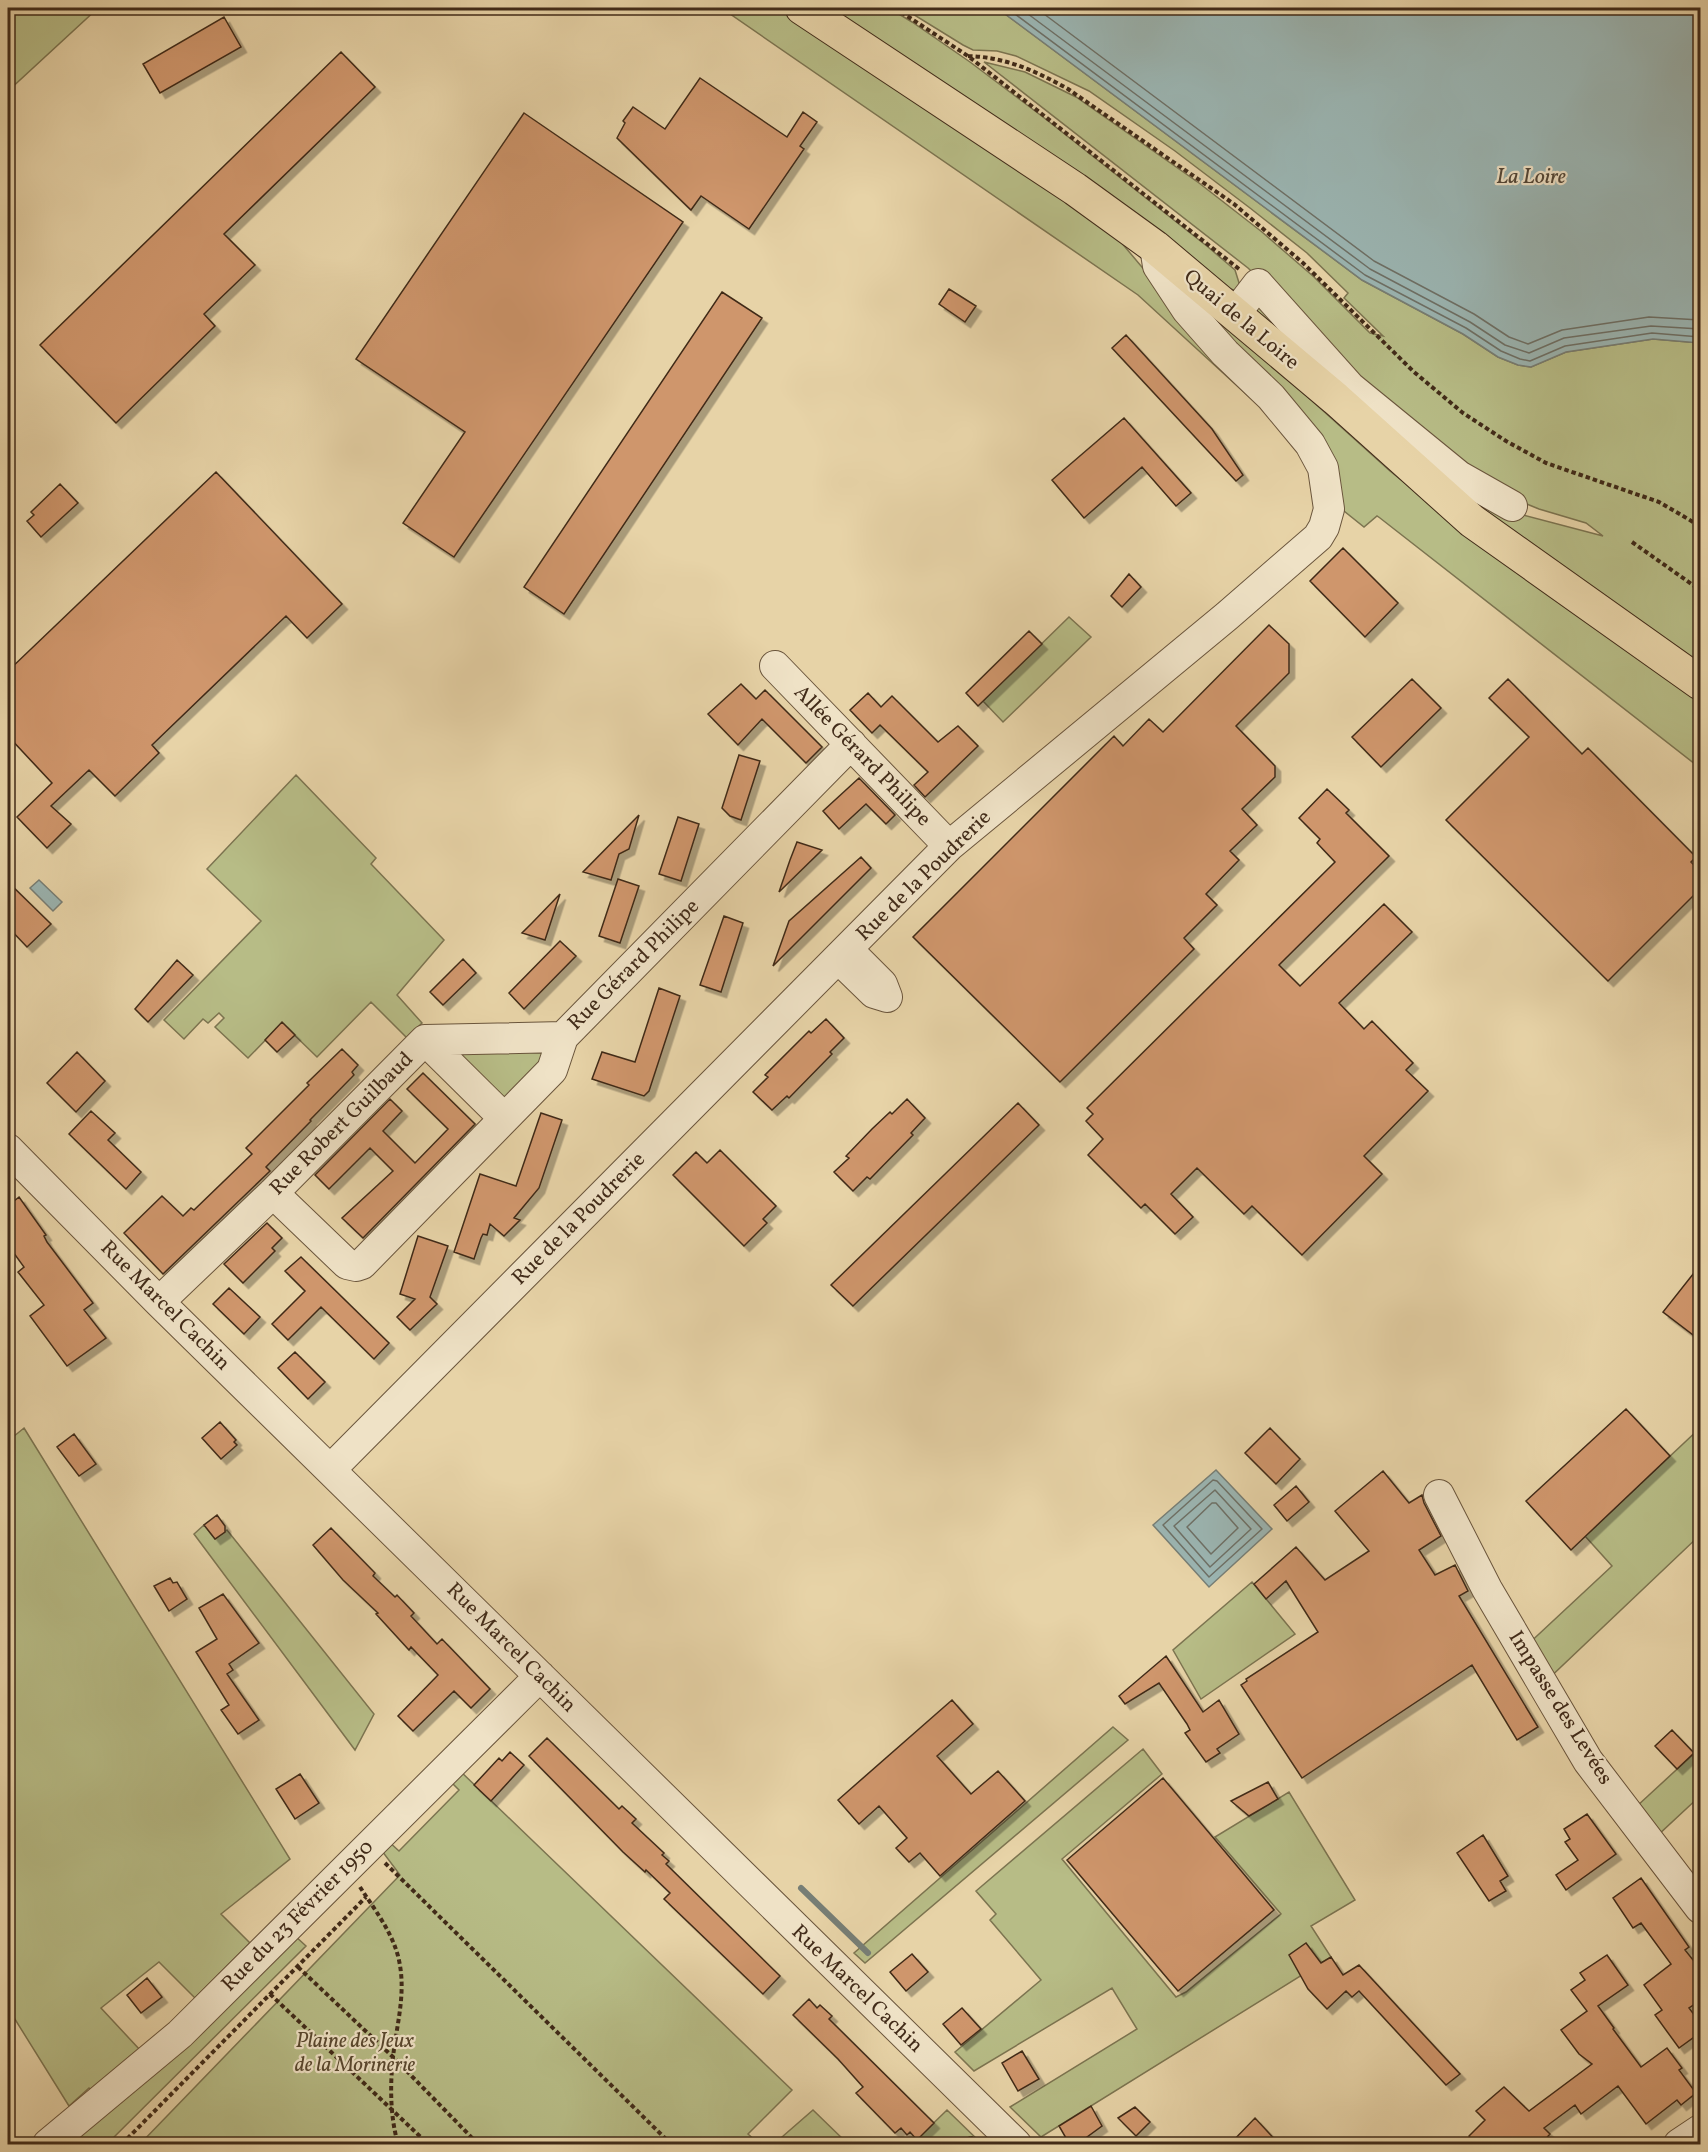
<svg xmlns="http://www.w3.org/2000/svg" width="1708" height="2152" font-family="Vollkorn,serif">
<style>
.green{fill:#b7bc86;stroke:#7c7450;stroke-width:1.5}
.water{fill:#9bb5b2;stroke:#777e75;stroke-width:1.5}
.lines{fill:none;stroke-linecap:round;stroke-linejoin:round}
.shore{stroke:#6e7066;stroke-width:1.5}
.stream{stroke:#777e75;stroke-width:6}
.building{fill:#cf966c;stroke:#412b19;stroke-width:1.5;filter:url(#shadow)}
.minor-casing{stroke:#6a553c;stroke-width:32}
.major-casing{stroke:#412b19;stroke-width:35}
.path{stroke:#412b19;stroke-width:4;stroke-dasharray:4.5 3;stroke-linecap:butt}
.minor{stroke:#efe2c6;stroke-width:30}
.major{stroke:#e7d3a7;stroke-width:33}
.labels{text-anchor:middle;dominant-baseline:central;stroke-width:4.5;stroke-linejoin:round;paint-order:stroke}
.street-label{font-size:21px;fill:#412b19;stroke:#efe2c6}
.park-label{font-size:21px;font-style:italic;fill:#59482f;stroke:#efe2c6}
.water-label{font-size:22px;font-style:italic;fill:#534738;stroke:#efe2c6}
</style>
<defs>
<filter id="shadow"><feDropShadow dx="5.5" dy="5.5" stdDeviation="0" flood-color="#0004"/></filter>
</defs>
<rect width="100%" height="100%" fill="#e7d3a7"/>
<filter id="stains"><feTurbulence type="fractalNoise" baseFrequency=".00333" numOctaves="4"/><feColorMatrix values="0 0 0 0 .2 0 0 0 0 .09 0 0 0 0 .02 0 0 0 .5 -.17"/></filter>
<radialGradient id="worn" r=".72"><stop offset=".6" stop-color="#630" stop-opacity="0"/><stop offset="1" stop-color="#630" stop-opacity=".3"/></radialGradient>
<path class="green" d="M8,8H98L8,91Z
M713,8H779L1072,205L1120,241L1258,405L1138,295L730,14Z
M819,8H889L912,22L970,62L1043,117L1208,247L1235,270L1240,286L1235,290L1229,289Z
M903,8H997L1362,280L1463,334L1498,357L1518,365L1531,367L1566,352L1653,339L1700,343V670C1616,611 1531,554 1450,489C1381,435 1317,374 1253,315L1250,307L1256,305L1270,314L1348,394L1419,455L1485,505L1603,536L1586,523L1539,509L1507,496L1419,434L1346,373L1310,335L1278,297L1248,268L984,62L1025,72L1076,97L1199,183L1262,232L1314,277L1370,333L1383,336L1344,298L1348,293L1307,253L1250,208L1175,151L1089,91L1016,56L997,51L973,50L963,45Z
M1219,317L1390,471L1447,517L1700,702V768L1380,518L1377,516L1364,527L1344,511L1210,319Z
M1069,617L1091,637L1003,722L983,701Z
M296,775L376,858L371,864L444,940L397,995L422,1023L407,1038L371,1002L317,1057L282,1023L248,1058L215,1027L224,1018L219,1013L208,1023L203,1019L184,1039L164,1020L261,921L207,869Z
M539,1047L547,1060L507,1102L458,1059L457,1049Z
M24,1428L290,1859L221,1914L250,1943L195,1998L159,1962L101,2008L140,2050L92,2091L89,2088L69,2106L8,2008V1441Z
M1700,1428V1535L1544,1683L1524,1648L1612,1566L1585,1536Z
M204,1525L215,1539L227,1530L374,1714L355,1750L194,1534Z
M1252,1582L1295,1634L1201,1699L1173,1650Z
M1113,1727L1128,1740L865,1963L854,1953Z
M1143,1749L1162,1774L1062,1859L1176,1997L1186,1992L1281,1914L1215,1837L1289,1792L1355,1900L1311,1926L1331,1957L1041,2137L1010,2107L1137,2029L1112,1988L974,2071L955,2052L1041,1980L990,1920L996,1914L976,1891Z
M1699,1749L1700,1751V1796L1658,1835L1637,1806Z
M458,1769L792,2090L748,2134L759,2144H140L400,1875L382,1851L387,1840L399,1851L459,1790L448,1779Z
M294,1935L306,1946L107,2144H65Z
M813,2110L848,2144H774Z
M947,2110L982,2144H912Z"/>
<path class="water" d="M997,8H1700V343L1653,339L1566,352L1531,367L1518,365L1498,357L1463,334L1362,280Z
M39,880L62,902L53,911L30,888Z
M1216,1470L1272,1529L1209,1587L1153,1525Z"/>
<g class="lines">
<path class="shore" d="M1007,8L1365,275L1466,328L1501,351L1520,359L1530,361L1565,346L1652,333L1700,337
M1020,8L1370,269L1470,322L1505,345L1529,353L1564,338L1651,326L1700,329
M1036,8L1374,261L1474,314L1509,337L1528,344L1562,330L1649,317L1700,320
M1213,1480L1217,1481L1262,1529L1209,1577L1163,1525Z
M1215,1490L1251,1529L1210,1567L1174,1526Z
M1212,1503H1216L1238,1528L1211,1554L1187,1527Z"/>
<path class="stream" d="M801,1888L868,1953"/>
</g>
<path class="building" d="M224,17L241,47L160,93L143,64Z
M341,52L375,87L224,234L255,265L204,314L215,326L116,423L40,345Z
M700,78L787,137L803,112L817,122L800,146L804,149L749,229L701,196L691,210L617,138L625,123L623,121L633,107L665,129Z
M524,113L683,222L454,557L403,523L465,432L356,359Z
M949,289L976,306L965,322L939,304Z
M722,292L762,318L564,614L524,587Z
M1126,335L1212,429L1243,475L1236,481L1112,348Z
M1124,418L1191,493L1176,506L1142,467L1084,518L1052,480Z
M216,472L342,604L307,638L286,616L152,745L159,753L115,796L89,770L51,806L71,824L47,848L17,817L52,783L8,736V671Z
M60,484L78,503L41,537L27,521L34,515L31,512Z
M1343,548L1398,603L1365,637L1310,581Z
M1129,574L1141,587L1122,607L1111,596Z
M1269,625L1289,644V673L1236,726L1275,766V777L1242,809L1257,825L1230,851L1239,860L1206,894L1217,905L1184,938L1194,949L1060,1082L913,937L1114,736L1123,746L1149,719L1163,732Z
M1029,631L1042,644L978,706L966,693Z
M1412,679L1441,708L1381,767L1352,737Z
M1508,679L1582,754L1588,748L1696,857L1691,862L1701,872V888L1608,981L1446,820L1529,737L1489,698Z
M741,684L756,699L765,690L822,747L806,763L762,719L738,745L708,714Z
M868,693L881,707L892,696L938,742L958,726L978,746L925,797L914,785L928,772L880,725L872,733L850,710Z
M739,755L760,761L741,820L730,816L722,808Z
M859,778L895,815L886,824L866,804L839,829L823,811Z
M1327,789L1349,810L1346,813L1389,856L1279,965L1300,986L1384,904L1412,932L1339,1003L1364,1029L1372,1021L1413,1063L1406,1070L1428,1091L1364,1156L1382,1174L1302,1255L1252,1206L1244,1214L1197,1168L1171,1194L1193,1217L1175,1234L1145,1204L1141,1208L1088,1155L1103,1139L1086,1121L1093,1114L1087,1108L1335,862L1317,843L1320,839L1299,818Z
M639,815L629,849L619,854L611,880L583,872Z
M678,817L699,824L681,881L659,874Z
M797,842L822,850L779,892L790,860Z
M861,857L871,868L773,966L789,921Z
M618,879L639,886L620,943L599,936Z
M8,882L51,924L27,947L8,927Z
M560,894L545,940L522,933L532,923Z
M724,916L743,923L721,992L700,985Z
M560,941L576,956L524,1009L509,993Z
M463,959L476,973L443,1005L430,992Z
M177,960L193,975L148,1022L135,1009Z
M659,988L680,996L649,1091L644,1096L592,1079L602,1052L635,1062Z
M826,1019L844,1038L830,1052L832,1054L789,1098L787,1096L772,1110L753,1092L768,1077L765,1075L809,1031L811,1033Z
M282,1022L295,1035L277,1052L265,1040Z
M342,1049L358,1065L352,1072L354,1075L310,1120L311,1121L266,1167L270,1171L163,1274L124,1233L162,1196L183,1216L191,1208L194,1210L252,1154L246,1148L309,1085L307,1083Z
M77,1052L105,1081L76,1112L47,1083Z
M423,1073L475,1124L363,1238L342,1218L393,1171L370,1148L329,1189L315,1175L390,1099L402,1111L383,1131L415,1163L448,1129L407,1089Z
M907,1099L925,1118L911,1133L913,1135L870,1179L867,1177L853,1191L834,1172L849,1158L846,1156L872,1129L890,1112L892,1114Z
M1018,1103L1039,1125L853,1306L831,1285Z
M91,1111L115,1133L108,1140L141,1172L126,1189L69,1134Z
M541,1113L562,1120L539,1188L514,1218L520,1220L504,1236L490,1224L487,1235L483,1234L481,1238L474,1259L454,1252L480,1174L516,1186Z
M720,1150L776,1206L763,1219L767,1223L744,1246L673,1175L696,1152L707,1163Z
M19,1197L46,1235L44,1236L47,1242L93,1303L84,1310L106,1338L67,1366L30,1316L44,1305L18,1272L24,1267L8,1245V1206Z
M267,1223L282,1238L272,1248L275,1251L243,1283L224,1264Z
M418,1236L448,1246L430,1297L437,1304L410,1330L397,1317L415,1299L400,1294Z
M301,1257L389,1343L374,1359L321,1307L288,1340L272,1324L305,1291L285,1271Z
M1701,1264V1341L1663,1312Z
M229,1288L260,1317L244,1334L213,1304Z
M295,1352L325,1382L308,1399L278,1368Z
M1626,1409L1670,1456L1571,1550L1526,1501Z
M220,1422L236,1440L234,1442L237,1445L221,1459L202,1438Z
M1270,1428L1300,1459L1276,1484L1245,1453Z
M74,1434L96,1464L79,1476L57,1447Z
M1383,1471L1409,1503L1422,1495L1424,1503L1441,1536L1419,1550L1435,1575L1455,1565L1468,1591L1459,1596L1538,1727L1517,1740L1472,1665L1302,1778L1241,1685L1247,1681L1246,1679L1318,1632L1286,1581L1266,1599L1254,1584L1296,1547L1325,1580L1369,1551L1335,1511Z
M1296,1486L1309,1502L1287,1521L1274,1505Z
M217,1515L225,1526V1532L215,1539L204,1525Z
M331,1528L375,1573L373,1576L395,1597L397,1595L414,1613L411,1616L437,1644L442,1639L490,1689L471,1708L454,1691L413,1731L398,1716L438,1675L411,1647L409,1650L376,1614L378,1613L343,1580L313,1545Z
M170,1578L173,1583L177,1582L187,1599L169,1611L154,1586Z
M223,1594L259,1643L229,1664L233,1670L227,1674L259,1720L238,1734L221,1710L229,1705L196,1652L217,1639L199,1608Z
M1166,1656L1203,1712L1219,1700L1239,1734L1217,1749L1220,1753L1206,1762L1185,1733L1190,1730L1187,1724L1159,1683L1125,1704L1119,1696Z
M952,1700L973,1724L937,1756L971,1794L998,1771L1025,1801L940,1876L920,1853L909,1862L896,1848L907,1838L879,1806L859,1824L838,1800Z
M1672,1730L1694,1753L1677,1769L1655,1746Z
M547,1738L619,1809L622,1806L636,1819L632,1823L664,1853L662,1855L669,1861L666,1864L780,1976L763,1994L664,1899L670,1893L646,1870L645,1872L623,1852L529,1756Z
M510,1752L524,1765L491,1801L474,1785L499,1758L502,1761Z
M300,1774L319,1803L295,1819L276,1789Z
M1163,1778L1274,1910L1178,1991L1067,1860Z
M1268,1782L1278,1799L1249,1816L1231,1801Z
M1587,1814L1616,1854L1566,1890L1556,1875L1578,1860L1565,1842L1570,1839L1564,1829Z
M1483,1835L1508,1876L1500,1881L1506,1891L1489,1901L1457,1853Z
M1641,1878L1689,1947L1685,1950L1701,1970V2000L1689,2008L1701,2024V2032L1679,2048L1655,2015L1662,2010L1644,1985L1671,1964L1641,1923L1633,1928L1613,1898Z
M1306,1943L1321,1963L1331,1957L1343,1975L1359,1965L1460,2074L1446,2085L1359,1991L1352,1997L1346,1991L1327,2009L1308,1989L1289,1955Z
M912,1954L928,1972L906,1991L890,1972Z
M1607,1955L1628,1985L1598,2006L1614,2028L1613,2029L1641,2067L1667,2048L1682,2068L1679,2070L1696,2093L1681,2105L1677,2100L1646,2124L1618,2086L1581,2114L1575,2105L1544,2128L1550,2134L1540,2145H1476L1469,2136L1485,2120L1476,2111L1504,2087L1529,2111L1592,2064L1579,2054L1561,2030L1587,2011L1571,1990L1585,1980L1580,1973Z
M147,1978L162,1997L141,2013L127,1995Z
M809,1999L817,2008L820,2005L832,2016L829,2019L934,2123L917,2140L910,2132L907,2135L901,2128L895,2133L856,2093L863,2087L838,2059L793,2015Z
M962,2008L981,2029L961,2045L943,2024Z
M1022,2051L1039,2079L1018,2091L1002,2063Z
M1091,2106L1102,2126L1076,2145H1070L1059,2126Z
M1135,2107L1150,2122L1136,2136L1118,2118Z
M1255,2118L1280,2145H1229Z"/>
<g class="lines">
<defs>
<path id="minor" d="M1235,314L1258,284L1350,387L1459,476L1512,506
M775,666L949,846
M838,958L874,993L887,997L882,984L847,949
M425,1040L504,1118
M8,1149L159,1302L1016,2144
M273,1193L347,1264L356,1266L362,1264L552,1070L563,1037L851,744
M159,1302L273,1193L425,1040L563,1037
M331,1469L949,846L1227,616L1318,537L1324,527L1329,509L1323,468L1310,444L1271,397L1225,353L1187,310L1158,266L1155,247
M1439,1495L1487,1589L1588,1761L1700,1908
M48,2144L180,2034L540,1676
M1679,2144L1700,2130"/>
<path id="major" d="M802,8L1075,189L1155,247L1336,399L1472,521L1700,683"/>
</defs>
<use href="#minor" class="minor-casing"/>
<use href="#major" class="major-casing"/>
<path class="path" d="M895,8L968,56L1239,269
M968,56C1005,57 1036,71 1068,89L1234,204L1303,263L1414,372L1463,413L1506,441L1546,463L1659,502L1700,526
M1632,542L1700,590
M385,1863L671,2144
M360,1887C374,1909 391,1930 398,1956C407,1991 397,2022 393,2057C390,2086 390,2116 398,2144
M298,1967L393,2057L478,2144
M270,1994L428,2144
M122,2144L366,1897
M177,2144L238,2140L281,2144
M947,2144L957,2140L973,2138
M969,2144L975,2139"/>
<use href="#minor" class="minor"/>
<use href="#major" class="major"/>
</g>
<g class="labels">
<g class="street-label">
<text transform="translate(1241 320) rotate(40)">Quai de la Loire</text>
<text transform="translate(862 756) rotate(46)">Allée Gérard Philipe</text>
<text transform="translate(924 876) rotate(-44)">Rue de la Poudrerie</text>
<text transform="translate(634 965) rotate(-45)">Rue Gérard Philipe</text>
<text transform="translate(342 1124) rotate(-45)">Rue Robert Guilbaud</text>
<text transform="translate(579 1219) rotate(-45)">Rue de la Poudrerie</text>
<text transform="translate(165 1306) rotate(45)">Rue Marcel Cachin</text>
<text transform="translate(511 1648) rotate(45)">Rue Marcel Cachin</text>
<text transform="translate(1560 1708) rotate(58)">Impasse des Levées</text>
<text transform="translate(298 1916) rotate(-45)">Rue du 23 Février 1950</text>
<text transform="translate(857 1989) rotate(44)">Rue Marcel Cachin</text>
</g>
<g class="park-label">
<text x="355" y="2041">Plaine des Jeux<tspan x="355" dy="24">de la Morinerie</tspan></text>
</g>
<g class="water-label">
<text x="1531" y="177">La Loire</text>
</g>
</g>
<rect width="1708" height="2152" fill="none" stroke="#e7d3a7" stroke-width="30"/>
<rect x="9" y="9" width="1690" height="2134" fill="none" stroke="#412b19" stroke-width="3"/>
<rect x="15" y="15" width="1678" height="2122" fill="none" stroke="#412b19" stroke-width="1.5"/>
<rect width="100%" height="100%" filter="url(#stains)"/>
<rect width="100%" height="100%" fill="url(#worn)"/>
</svg>
